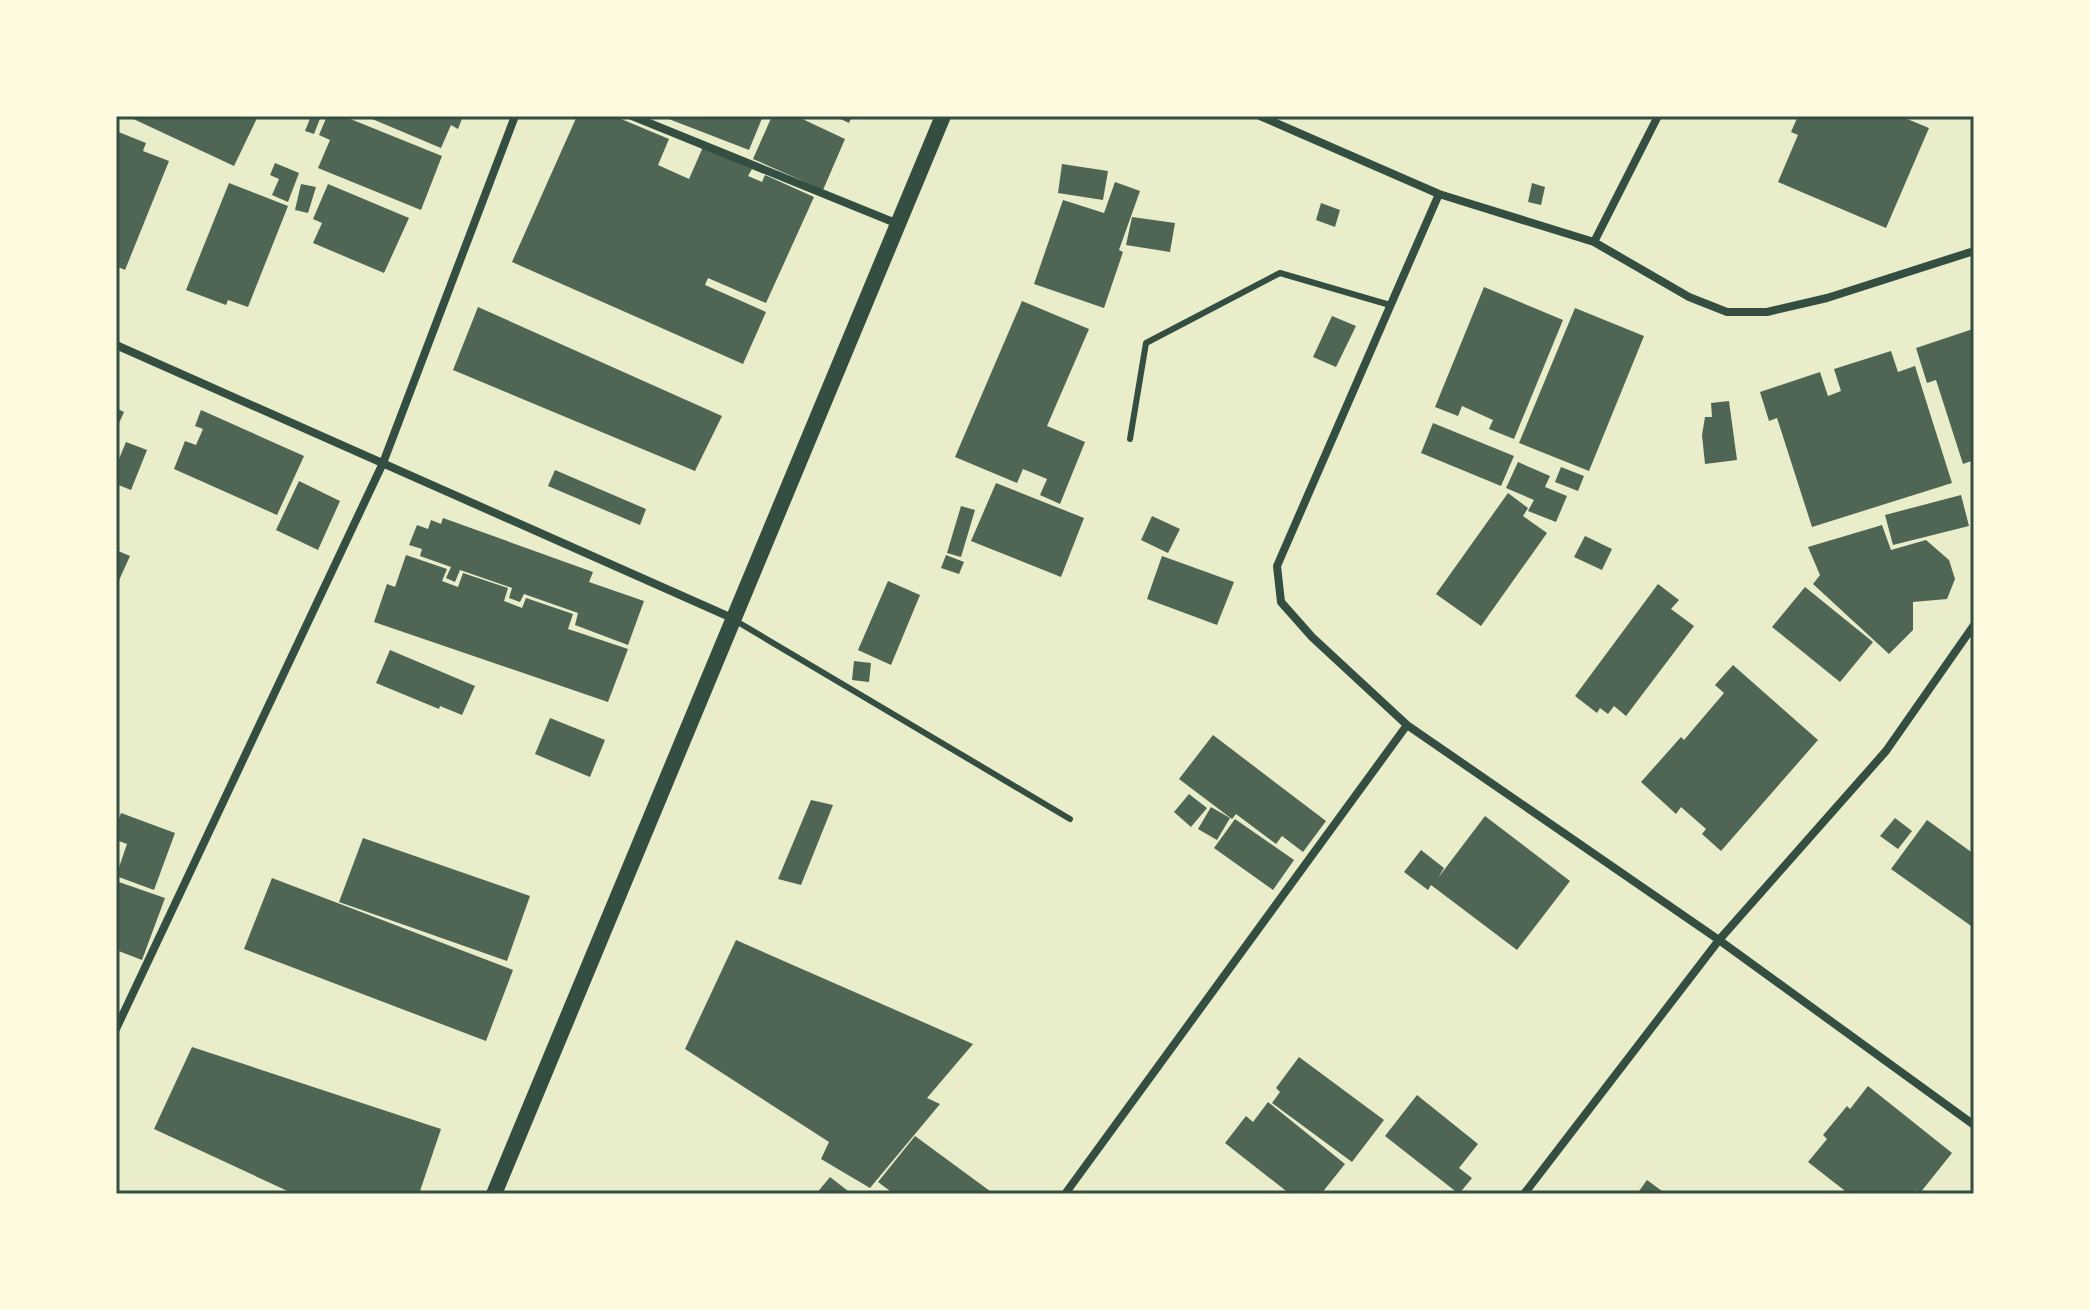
<svg xmlns="http://www.w3.org/2000/svg" width="2090" height="1310" font-family="'DM Sans',sans-serif">
<style>
.building{fill:#4f6655}
.lines{fill:none;stroke-linecap:round;stroke-linejoin:round}
.service{stroke:#344e41;stroke-width:6}
.minor{stroke:#344e41;stroke-width:8}
.secondary{stroke:#344e41;stroke-width:16}
.neatline{fill:none;stroke:#344e41;stroke-width:3}
</style>
<rect width="100%" height="100%" fill="#e9edc9"/>
<path class="building" d="M127,116H258L234,166Z
M311,116H321L314,134L305,131Z
M327,116H343L442,156L421,210L318,168L330,140L319,135Z
M365,116H463L458,129L451,125L441,148Z
M577,116H614L669,139L658,165L689,179L703,147L752,169L748,176L762,182L765,175L814,197L766,303L708,278L705,285L766,312L743,364L512,262Z
M661,116H763L749,150Z
M772,116H796L845,139L823,190L753,159Z
M834,116H852L849,123Z
M1798,116H1900L1929,128L1886,228L1778,182L1798,135L1791,132Z
M116,131L146,143L143,151L169,161L125,270L116,266Z
M275,163L299,173L288,202L272,195L279,179L270,175Z
M1062,164L1108,171L1103,200L1058,193Z
M1115,182L1140,191L1119,250L1123,252L1104,308L1034,284L1063,200L1104,213Z
M229,183L288,206L248,307L228,300L226,305L186,290Z
M1532,183L1545,187L1541,205L1528,202Z
M301,184L316,187L308,213L295,210Z
M328,184L409,218L384,273L313,243L322,223L313,219Z
M1321,203L1340,210L1335,227L1316,220Z
M1132,217L1175,223L1170,252L1126,245Z
M1484,287L1563,320L1514,439L1489,429L1493,420L1462,406L1458,416L1435,407Z
M1022,301L1089,329L1047,426L1085,442L1060,504L1040,495L1047,479L1023,469L1017,483L955,457Z
M478,307L722,416L695,471L453,370Z
M1575,308L1644,336L1589,471L1519,443Z
M1332,316L1356,326L1336,367L1313,357Z
M1973,329L1974,460L1963,464L1936,380L1927,383L1916,348Z
M1891,351L1898,372L1915,366L1952,483L1812,527L1777,418L1769,421L1760,392L1820,372L1828,396L1841,391L1834,369Z
M1729,401L1737,460L1705,464L1702,435L1705,417H1712L1711,403Z
M116,408L124,412L116,430Z
M201,410L304,456L277,515L174,469L185,441L196,445L203,429L195,426Z
M1433,423L1514,456L1501,486L1421,453Z
M126,442L147,450L131,490L116,484V466Z
M1518,462L1550,476L1545,487L1567,496L1556,522L1528,511L1534,500L1506,488Z
M1561,467L1584,476L1578,491L1555,482Z
M555,470L646,509L640,525L548,486Z
M299,481L340,501L318,550L276,530Z
M996,483L1084,518L1061,577L971,541Z
M1508,493L1528,508L1523,516L1547,533L1481,626L1436,594Z
M1961,495L1969,526L1893,545L1885,515Z
M961,506L975,510L961,557L947,553Z
M1152,516L1180,529L1168,553L1141,540Z
M443,518L593,572L589,582L644,601L628,645L575,625L578,613L524,594L520,602L509,598L512,588L460,570L455,582L446,578L451,567L420,556L422,549L409,545L417,525L428,529L431,520L441,524Z
M1882,525L1891,550L1926,540L1949,560L1955,579L1947,599L1913,602V630L1889,654L1813,584L1820,575L1808,547Z
M1585,536L1612,549L1602,570L1574,557Z
M116,550L130,556L116,587Z
M406,555L447,569L442,581L458,587L463,573L508,588L504,601L522,608L526,598L573,614L568,629L628,649L608,702L374,622L387,584L395,587Z
M946,555L964,562L959,574L941,568Z
M1162,556L1234,582L1217,625L1147,599Z
M888,581L920,595L891,665L858,650Z
M1658,584L1679,600L1671,609L1694,626L1626,716L1614,706L1608,714L1600,708L1597,713L1575,696Z
M1805,587L1873,642L1840,682L1772,627Z
M390,650L475,686L462,715L440,706L439,709L376,683Z
M854,661L871,663L869,682L852,680Z
M1733,665L1818,740L1721,851L1702,834L1706,829L1681,807L1676,814L1641,782L1681,737L1684,740L1724,693L1715,685Z
M550,718L605,740L590,777L535,754Z
M1213,735L1326,821L1303,852L1282,836L1276,844L1236,814L1232,819L1179,779Z
M1189,794L1207,808L1191,827L1174,812Z
M811,800L833,805L801,885L778,879Z
M1211,807L1230,818L1217,840L1198,829Z
M121,813L175,833L154,890L116,876L127,844L116,840V827Z
M1485,816L1570,881L1517,950L1431,885L1428,890L1404,872L1421,850L1444,868L1438,878Z
M1895,818L1912,831L1898,849L1880,836Z
M1235,819L1294,860L1273,890L1214,848Z
M1927,820L1974,854V928L1891,869Z
M363,838L530,896L507,961L339,902Z
M272,878L513,970L486,1041L244,949Z
M116,881L165,898L142,960L116,950Z
M736,940L973,1044L927,1098L940,1104L870,1188L821,1159L829,1142L685,1049Z
M192,1047L441,1129L419,1194H294L154,1129Z
M1299,1057L1384,1120L1352,1162L1272,1103L1280,1092L1276,1088Z
M1868,1086L1952,1153L1920,1193L1917,1190L1913,1194H1849L1808,1162L1827,1139L1823,1135L1847,1106L1850,1109Z
M1417,1095L1478,1144L1459,1168L1472,1178L1459,1194L1385,1136Z
M1268,1102L1345,1164L1321,1194H1290L1225,1143L1246,1116L1253,1122Z
M915,1136L994,1194H894L878,1182Z
M830,1177L852,1194H816Z
M1647,1180L1666,1194H1637Z"/>
<g class="lines">
<path class="service" d="M1130,439L1146,343L1280,273L1390,305
M736,621L1070,819"/>
<path class="minor" d="M632,116L898,224
M1260,116L1439,194L1594,242L1689,297L1727,312H1767L1827,298L1974,251
M1439,194L1277,566L1281,602L1312,637L1407,725L1719,940L1974,1125
M1594,242L1658,116
M116,345L732,618
M116,1029L383,463L515,116
M1065,1194L1407,725
M1524,1194L1719,940L1886,751L1974,625"/>
<path class="secondary" d="M494,1194L943,116"/>
</g>
<rect width="2090" height="1310" fill="none" stroke="#fefae0" stroke-width="236"/>
<rect x="118" y="118" width="1854" height="1074" class="neatline"/>
</svg>
